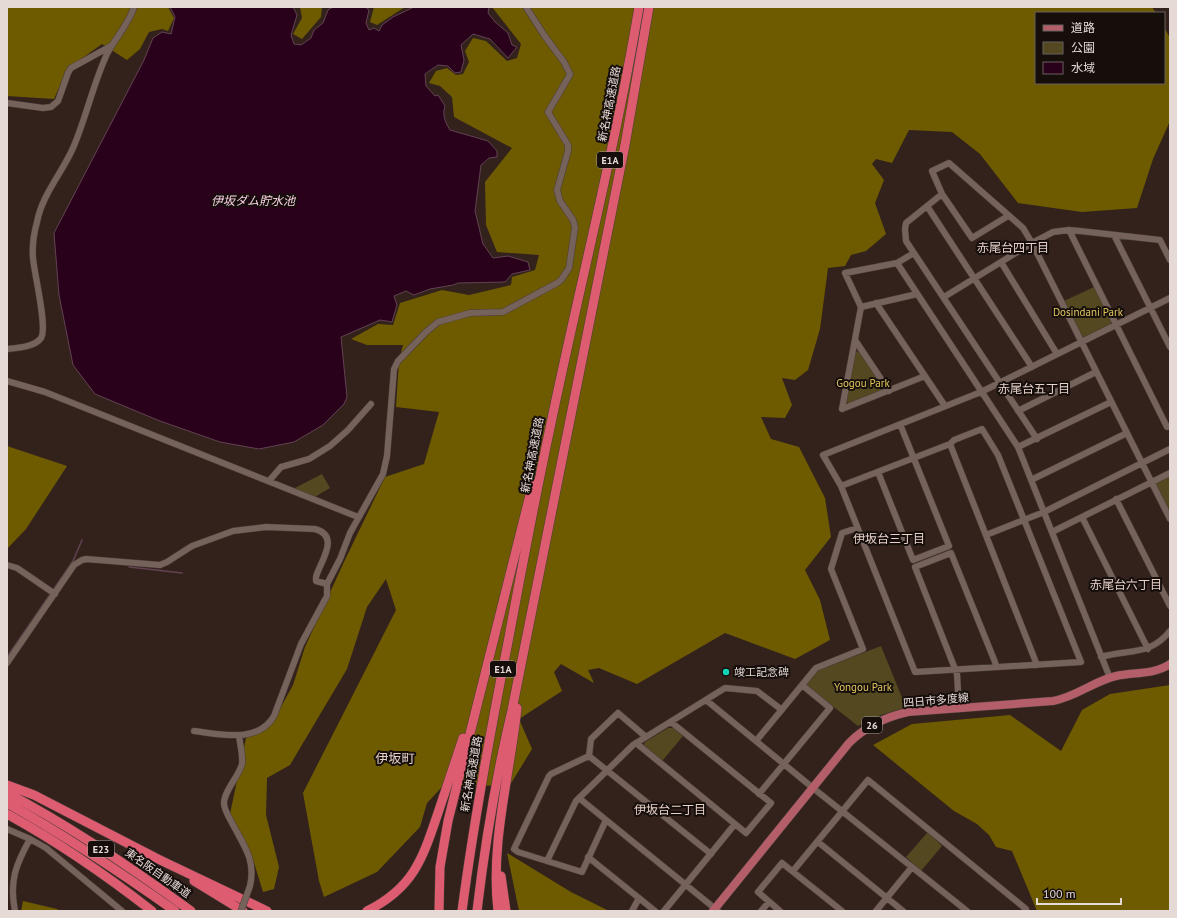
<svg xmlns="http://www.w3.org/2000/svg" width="1177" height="918" font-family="'PT Sans','Noto Sans JP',sans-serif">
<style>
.green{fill:#53481f}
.forest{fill:#6e5b00}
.water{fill:#2a011b;stroke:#624253}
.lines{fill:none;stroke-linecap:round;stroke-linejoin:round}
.stream{stroke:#624253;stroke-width:1.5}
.minor-casing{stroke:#4b3d39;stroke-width:7}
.major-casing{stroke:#4b3d39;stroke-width:9}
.highway-casing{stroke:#4b3d39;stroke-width:10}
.minor{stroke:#75625b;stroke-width:6}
.major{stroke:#b35e68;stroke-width:8}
.highway{stroke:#dd5c70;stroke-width:9}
.minor-bridge-casing{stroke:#4b3d39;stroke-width:7;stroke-linecap:butt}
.minor-bridge{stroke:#75625b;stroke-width:6}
.poi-dot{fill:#11d5b4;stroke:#150e0b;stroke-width:1.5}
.labels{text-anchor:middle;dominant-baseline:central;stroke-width:4;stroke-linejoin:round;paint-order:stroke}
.shield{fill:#150e0b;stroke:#a79d99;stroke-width:1}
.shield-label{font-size:10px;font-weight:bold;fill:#e6dad6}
.street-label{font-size:11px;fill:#e6dad6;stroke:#150e0b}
.park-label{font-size:11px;fill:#e2c65e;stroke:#150e0b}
.poi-label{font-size:11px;fill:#e6dad6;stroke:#150e0b;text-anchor:start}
.water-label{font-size:12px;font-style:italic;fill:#f6cfe2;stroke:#150e0b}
.neighbourhood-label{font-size:12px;fill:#e7d1c9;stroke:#150e0b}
.quarter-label{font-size:13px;fill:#e7d1c9;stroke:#150e0b}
</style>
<rect width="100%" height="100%" fill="#33221c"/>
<path class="green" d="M1094,287L1112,322L1111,324L1084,338L1081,337L1064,301Z
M859,351L883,388V390L849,404L846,401L855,352Z
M322,474L330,488L313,498L293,489Z
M1170,476V510L1168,511L1155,485L1156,482Z
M881,646L905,705L904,708L881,715L858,726L807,686V683L819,670Z
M668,728H674L683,736L663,760L661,761L643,746L645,742Z
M927,833H929L942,846L921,871L906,857Z"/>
<path class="forest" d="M7,7H168L174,18L168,31L162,29L149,32L140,49L127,60L102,44L70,67L66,72L54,99L7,96Z
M300,7H322L321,17L302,39L293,34L302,18Z
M374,7H405L377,25L370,22Z
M492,7H1152L1156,13H1036V83H1164V27L1170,38V121L1153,159L1137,208L1082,212L1018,203L980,154L952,132L909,130L892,163L876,159L872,164L884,180L875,203L886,234L866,251L851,255L845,266L828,268L820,329L808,370L795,380L782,378L792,405L785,418L761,417L771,439L799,447L825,498L831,537L805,570L820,600L830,640L795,659L725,633L637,684L599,668L588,670L594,683L561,664L554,672L562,691L519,719L532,749L510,785L442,787L427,803L420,827L377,872L324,897L319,881L303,793L396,610L386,579L367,607L347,669L290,765L267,778L266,815L279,867L274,889L263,892L252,856L230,814L246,738L275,718L293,685L305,647L343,564L385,477L424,464L439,412L396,407L399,360L403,345H367L351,339L378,324L393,325L400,303L442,290L469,295L511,285L512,277L535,270L539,255L497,252L486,225L485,182L512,148L454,117L452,97L440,86L429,83L436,71L447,68L456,75L463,74L469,62L465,51L473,38L486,41L507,61L517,58L521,44Z
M7,446L67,466L26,529L7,549Z
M1170,685V911H1037L1012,851L996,847L989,835L977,824L954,811L873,745L912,724L1010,715L1061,751L1082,710L1110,694Z
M507,853L571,892L609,911H519Z
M23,901L57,909L60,911H21Z"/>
<path class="water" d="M170,7H293L297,15L291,35L294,44L301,45L311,38L314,30L323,23L328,10L333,7H365L369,10L366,23L369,30L374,28L379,31L382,25L393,17L414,7H489L488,13L495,22L508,33L512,45L517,47L508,58L490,39L473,34L461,45L464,60L461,72L455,73L448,66L438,65L425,74L426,86L435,96L438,95L445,106C442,114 445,122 450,130L488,141L497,151V157L489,158L481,165L475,211L483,244L493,258L508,256L528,262L530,270L512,274L505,282L458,283L453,285L430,289L414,295L406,291L394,296L397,305L392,322L380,320L341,337L347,397L344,404L323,425L294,442L259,449L220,442L160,421L95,394L73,365L59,295L54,233L144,60L153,38L162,32L171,34L175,17Z"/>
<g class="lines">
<path class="stream" d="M129,567L182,573
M53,590L73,561L82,540
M7,657L51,593"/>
<defs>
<path id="minor" d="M7,103L43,108L51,107L58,101L68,73L71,68L111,46
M942,194L906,223L905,229L906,241L1037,439
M927,206L1032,367
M1008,216L972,238L942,194L932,171L949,163L1023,228L1032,243L1170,519
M1069,230L1167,427L1170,426
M1114,235L1170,347
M914,253L897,263L1018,447L1110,678
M1001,262L1057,354
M944,297L1032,243L1053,232L1069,230L1080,231L1160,240L1170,260
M876,303L945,406
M861,307L845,273L897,263
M855,340L889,391
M7,349C17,348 35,347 41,338C48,328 34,273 33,258C32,246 34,233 37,222C42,195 62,173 73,148C86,118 93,84 107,54C115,38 129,24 134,7
M7,381L45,392L358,517
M842,409L861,307L917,294
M842,409L925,376
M1018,411L1096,372
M950,444L1037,665
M1018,447L1111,402
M878,472L913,560L949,546L900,424
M1031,480L1127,433
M269,481L281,467L309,459L330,446L348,430L371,404
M841,486L950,444L954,440L982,429L998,455L1081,662L915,672L841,486L823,455L981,392L1170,298
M1116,499L1170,606
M1082,517L1148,649
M1052,532L1170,473
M986,535L1044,512L1170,449
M7,565L17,568L55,594
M1101,657C1129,649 1150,656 1170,631
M7,663L74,565L82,560L86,559L160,565L167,562L192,546L233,531L266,527L315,529C341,536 320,562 316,577V581L327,584
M706,700L813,788L967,911
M959,709L957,674L915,567L951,553L995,662L996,667
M194,731C220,734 258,744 274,716L301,644L327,596V584L340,559L350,533L383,474L387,456L394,369L398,361L426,332L438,322L470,313L503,312L557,283L561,280L569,268L575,227L573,220L560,201L557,190L568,151V145L548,112L568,78L570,74L564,62L544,35L526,7
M239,736C240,744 243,755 242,764C239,776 224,791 224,803C224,810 229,817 232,823C244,846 256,860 250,886
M756,741L816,668L863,649L831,569L842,533L857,528
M636,743L746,833L771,803L671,722
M589,756L551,774L549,776L514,849L518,852L582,872L606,820
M589,756L711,854
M589,756L591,739L618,713L646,737
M759,794L830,708L802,685
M579,798L718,911
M7,829L30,839L46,848L122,911
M818,842L903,911
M588,857L655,911
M547,861L576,801L633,745L725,688L757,691L782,710
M793,871L868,780L1026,909L1025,911
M15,911C9,881 16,864 30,839
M632,911L639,898
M664,911L735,824
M761,911L769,902
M780,911L758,892L782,863L842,911
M876,911L912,867"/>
<path id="major" d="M713,911L849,743C866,726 885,717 908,712L1053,701C1076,697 1094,681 1116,676C1134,672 1154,675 1170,664"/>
<path id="highway" d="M7,785L34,795L158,859L267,911
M7,793C72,827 132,868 191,911
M7,803C66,836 120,872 175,911
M7,814C58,842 106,875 152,911
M501,876L506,911
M194,881L243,911
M367,911C415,887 423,857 439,810C447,786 455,762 463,738
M439,911L440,867L448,821L533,483
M462,911C474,819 491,728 509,637C522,567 535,498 550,428C579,288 615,149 639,7
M477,911C485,843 496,777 512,710L625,145L649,7
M498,911C490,843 510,775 517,708"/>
</defs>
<use href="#minor" class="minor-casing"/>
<use href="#major" class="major-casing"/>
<use href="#highway" class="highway-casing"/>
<use href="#minor" class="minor"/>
<use href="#major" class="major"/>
<use href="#highway" class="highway"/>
<defs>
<path id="minor-bridge" d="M241,911L250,886"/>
</defs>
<use href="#minor-bridge" class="minor-bridge-casing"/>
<use href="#minor-bridge" class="minor-bridge"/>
</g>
<circle class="poi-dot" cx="726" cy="672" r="4"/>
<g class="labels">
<g class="shield">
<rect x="597" y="152" width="26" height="16" rx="3"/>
<rect x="490" y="661" width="26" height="16" rx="3"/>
<rect x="862" y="717" width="20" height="16" rx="3"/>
<rect x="88" y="841" width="26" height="16" rx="3"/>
</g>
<g class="shield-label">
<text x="610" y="160">E1A</text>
<text x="503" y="669">E1A</text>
<text x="872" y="725">26</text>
<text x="101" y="849">E23</text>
</g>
<g class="street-label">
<text transform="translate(609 104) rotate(-79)">新名神高速道路</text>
<text transform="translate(532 455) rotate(-79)">新名神高速道路</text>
<text transform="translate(936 700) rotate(-5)">四日市多度線</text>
<text transform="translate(471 774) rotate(-80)">新名神高速道路</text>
<text transform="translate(158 873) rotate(35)">東名阪自動車道</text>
</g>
<g class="park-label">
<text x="1088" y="312">Dosindani Park</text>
<text x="863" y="383">Gogou Park</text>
<text x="863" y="687">Yongou Park</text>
</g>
<g class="poi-label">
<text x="734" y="672">竣工記念碑</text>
</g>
<g class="water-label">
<text x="253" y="200">伊坂ダム貯水池</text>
</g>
<g class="neighbourhood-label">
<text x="1013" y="247">赤尾台四丁目</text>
<text x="1034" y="388">赤尾台五丁目</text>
<text x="889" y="538">伊坂台三丁目</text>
<text x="1126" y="584">赤尾台六丁目</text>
<text x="670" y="809">伊坂台二丁目</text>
</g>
<g class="quarter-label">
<text x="395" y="758">伊坂町</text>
</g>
</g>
<rect width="1177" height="918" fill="none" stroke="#e6dad6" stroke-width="16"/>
<rect x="1035" y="12" width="130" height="72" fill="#150e0b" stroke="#69605c"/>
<rect x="1043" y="25" width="20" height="6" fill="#b35e68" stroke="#69605c"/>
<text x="1071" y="32" font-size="12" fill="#e6dad6">道路</text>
<rect x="1043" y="42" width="20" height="12" fill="#53481f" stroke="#69605c"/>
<text x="1071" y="52" font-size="12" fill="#e6dad6">公園</text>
<rect x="1043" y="62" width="20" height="12" fill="#2a011b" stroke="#69605c"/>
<text x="1071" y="72" font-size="12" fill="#e6dad6">水域</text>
<path d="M1037 898v6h84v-6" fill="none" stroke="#e6dad6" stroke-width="2"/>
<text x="1043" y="898" font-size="12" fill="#e6dad6" stroke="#150e0b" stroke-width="3" paint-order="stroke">100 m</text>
</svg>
